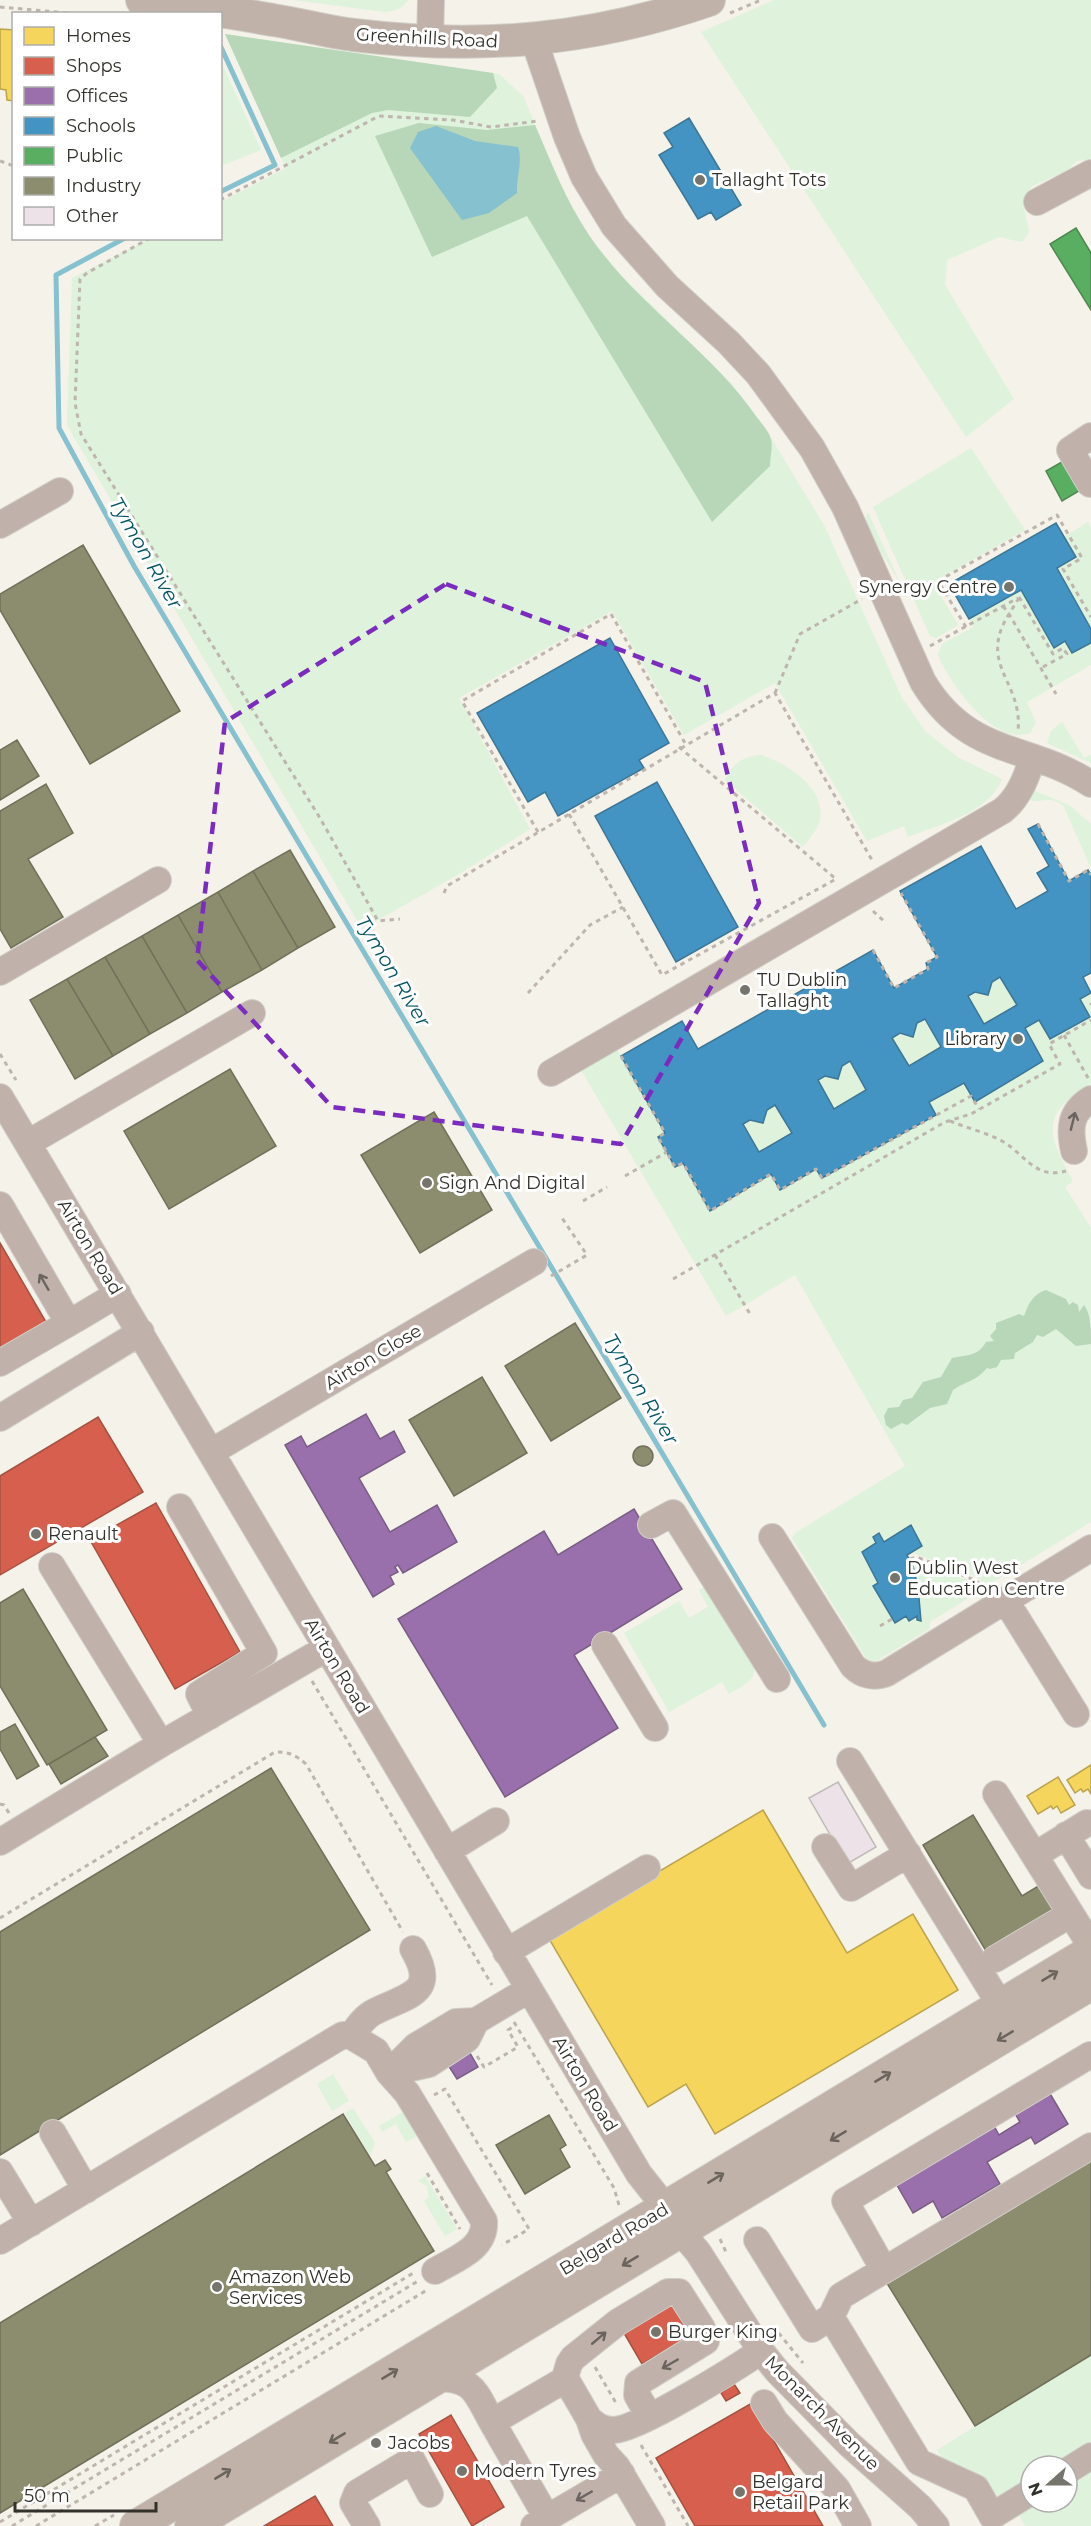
<svg xmlns="http://www.w3.org/2000/svg" width="1091" height="2526" font-family="Montserrat,sans-serif">
<style>
.green{fill:#def2dc}
.forest{fill:#b8d6b8}
.water{fill:#85c1ce}
.homes{fill:#f6d55c;stroke:#bba44d;stroke-width:1.5}
.shops{fill:#d6604d;stroke:#a55242;stroke-width:1.5}
.offices{fill:#9970ab;stroke:#7a5d84;stroke-width:1.5}
.schools{fill:#4393c3;stroke:#3e7695;stroke-width:1.5;fill-rule:evenodd}
.public{fill:#5aae61;stroke:#4e8850;stroke-width:1.5}
.industry{fill:#8c8c6e;stroke:#71715a;stroke-width:1.5}
.lines{fill:none;stroke-linecap:round;stroke-linejoin:round}
.stream{stroke:#85c1ce;stroke-width:5}
.building{fill:#ece2e7;stroke:#bebbb9;stroke-width:1.5}
.minor-casing{stroke:#d0cec7;stroke-width:28}
.major-casing{stroke:#d0cec7;stroke-width:34}
.path{stroke:#beb5ae;stroke-width:3;stroke-dasharray:4.5 4.5;stroke-linecap:butt}
.minor{stroke:#c0b1ab;stroke-width:26}
.major{stroke:#c0b1a9;stroke-width:32}
.oneway{stroke:#6b645e}
.oneway2{stroke:#6b645d}
.marked{fill:none;stroke:#7b2cbf;stroke-width:4.5;stroke-dasharray:12 8;stroke-linejoin:round}
.poi-dot{fill:#76756d;stroke:#fff;stroke-width:2}
.labels{text-anchor:middle;dominant-baseline:central;stroke-width:6;stroke-linejoin:round;paint-order:stroke}
.street-label{font-size:18px;fill:#32312a;stroke:#fff}
.poi-label{font-size:18px;fill:#32312a;stroke:#fff;text-anchor:start}
.water-label{font-size:20px;font-style:italic;fill:#055464;stroke:#fff}
</style>
<rect width="100%" height="100%" fill="#f4f2e9"/>
<path class="green" d="M293,0H408C402,9 395,11 385,12Z
M774,0H1091V159L1077,161L1066,171L1032,186L1023,203L1029,232L1022,242L999,237L947,260L945,285L1014,399L966,437L701,32Z
M225,34L499,74L523,96L565,194L589,236L620,274L731,383L771,438L824,525L902,698L926,732L959,758L1002,779C988,814 940,824 908,837L904,826L867,841L775,683L684,735L612,611L459,698L530,829L459,874L362,929L67,425L72,278L149,239L220,238L221,202L286,168Z
M220,59L261,150L221,166H220Z
M971,448L1025,530L933,582L958,625L936,638L930,636L873,507Z
M868,512L901,585L866,527V516Z
M1088,522L1091,527V629L1057,568L1076,557L1064,537Z
M1021,590L1054,648L1065,641L1073,653L1091,643V665L1027,702L1036,723L1030,733C993,746 950,683 938,655L942,644L973,627L969,619Z
M1062,722L1084,758L1091,755V763L1047,743L1051,731Z
M761,755C786,763 826,788 820,819C818,829 809,839 803,847L725,780C732,764 743,756 761,755Z
M1028,788L1069,805L1091,824V868L1063,805C1058,803 1052,799 1047,800C1038,800 1035,804 1027,797Z
M1000,977L1017,1005L984,1024L968,996L975,992L988,995L992,982Z
M1091,993V1085C1038,1113 1048,1137 1073,1181L1065,1187L1091,1228V1522L985,1587L978,1577L884,1542L879,1534L873,1537L876,1543L862,1553L878,1583L873,1586L895,1623L906,1616L909,1621L917,1616V1620H921L913,1566L920,1562L975,1583L980,1591L930,1622L929,1629L878,1660L871,1661L866,1658L792,1538L795,1533L905,1466L795,1275L726,1316L581,1070L617,1049L665,1133L659,1137L683,1163L710,1211L771,1174L780,1189L816,1169L822,1178L935,1115L929,1102L964,1083L1025,1028L1039,1020L1050,1039L1090,1017L1080,999Z
M925,1019L941,1047L909,1066L892,1038L900,1033L913,1036L917,1023Z
M850,1061L866,1090L834,1109L818,1080L825,1076L838,1079L842,1066Z
M775,1105L792,1133L759,1152L743,1124Z
M710,1584L755,1665C755,1682 742,1686 729,1694L722,1682L669,1712L624,1633L679,1601L689,1618L708,1607L699,1590Z
M333,2074L349,2101L332,2111L317,2084Z
M353,2108L375,2143L370,2156L345,2113Z
M403,2112L407,2119L411,2117L419,2135L406,2142L396,2124L382,2132L379,2126Z
M425,2176L457,2229L445,2236L424,2201L429,2197L427,2186L418,2181Z
M1091,2355V2442L1051,2466H1031V2478L975,2511L937,2450Z
M1091,2464V2526H1025L1016,2509L1031,2502H1067V2479Z"/>
<path class="forest" d="M225,34L493,73L497,88L470,117L388,110L372,113L281,158Z
M419,123L487,130L535,125C551,162 566,201 589,235C635,304 709,348 756,416C760,422 769,431 771,439C773,447 770,458 770,466L712,522L527,216L432,257L375,136Z
M1046,1290L1066,1299L1069,1305L1073,1302L1078,1305L1079,1312L1084,1305C1091,1314 1091,1331 1091,1344L1076,1346L1056,1329L1043,1337L1037,1335L1033,1342L1015,1353L1014,1359L1001,1360L997,1367L990,1369L987,1368C975,1382 966,1381 953,1390L947,1404L930,1408L907,1425L902,1423L891,1429L886,1425L884,1416L888,1408L899,1407L903,1400L912,1398L923,1382L941,1377L952,1358C965,1355 978,1357 986,1342L994,1341L990,1336L996,1329V1323L1019,1314L1024,1316C1029,1303 1033,1294 1046,1290Z"/>
<path class="water" d="M436,126L475,141L518,147C523,160 516,178 517,193L489,213L462,220L410,148L418,132Z"/>
<path class="homes" d="M0,29L14,30V101L7,100L6,90L0,89Z
M1091,1765V1794L1088,1789L1083,1792L1081,1789L1075,1793L1067,1780Z
M1058,1777L1075,1805L1061,1813L1057,1806L1053,1809L1051,1806L1038,1814L1027,1796Z
M763,1810L847,1953L913,1914L958,1990L715,2134L686,2084L648,2107L548,1937Z"/>
<path class="shops" d="M0,1243L46,1322L0,1348Z
M98,1417L143,1492L0,1575V1476Z
M156,1503L240,1652L175,1689L90,1540Z
M670,2300L691,2336L642,2364L621,2328Z
M734,2384L740,2393L726,2401L721,2393Z
M752,2403L823,2526H695L656,2458Z
M451,2415L504,2507L472,2526L419,2434Z
M315,2496L333,2526H264Z"/>
<path class="offices" d="M366,1414L380,1439L394,1431L405,1452L359,1478L390,1532L437,1505L457,1542L403,1573L398,1565L395,1567L398,1572L390,1576L394,1584L373,1597L285,1445L301,1436L307,1447Z
M634,1509L682,1589L574,1655L618,1728L505,1797L398,1619L544,1531L558,1555Z
M470,2053L478,2067L457,2079L448,2065Z
M1049,2092L1068,2124L1035,2144L1031,2137L987,2162L1000,2184L942,2218L933,2201L913,2213L894,2180L992,2122L999,2135L1020,2122L1014,2112Z"/>
<path class="schools" d="M689,118L741,205L716,220L711,212L698,219L659,155L673,147L664,133Z
M1056,523L1076,557L1057,568L1091,629V643L1072,653L1065,641L1054,648L1021,590L969,619L949,584Z
M610,638L669,743L639,760L644,768L558,816L545,792L528,802L477,713Z
M657,782L738,927L676,962L595,816Z
M1038,824L1069,881L1088,870L1091,875V973L1083,977L1091,993L1080,999L1090,1017L1050,1039L1039,1020L1025,1028L1043,1061L975,1102L964,1083L929,1102L936,1115L822,1178L816,1169L780,1190L771,1174L710,1211L683,1163L675,1167L658,1137L665,1133L621,1056L682,1021L698,1049L873,950L894,988L928,969L926,963L937,957L900,891L981,846L1016,909L1048,891L1037,873L1049,866L1028,829ZM1000,977L1017,1005L984,1024L968,996L975,992L988,995L992,982ZM925,1019L941,1047L909,1066L892,1038L900,1033L913,1037L917,1023ZM850,1061L866,1090L834,1109L818,1080L825,1076L838,1079L842,1066ZM775,1105L792,1133L759,1152L743,1124L750,1120L763,1123L767,1110Z
M911,1525L922,1546L907,1555L913,1566L918,1587L921,1621L917,1620V1616L909,1621L906,1616L895,1623L873,1586L878,1583L862,1552L876,1543L873,1537L879,1533L884,1542Z"/>
<path class="public" d="M1076,228L1091,253V310L1050,244Z
M1067,459L1084,488L1062,501L1046,471Z"/>
<path class="industry" d="M83,545L180,711L90,764L0,610V594Z
M17,740L39,776L0,800V750Z
M46,784L73,833L28,859L63,917L11,948L0,929V811Z
M290,850L335,927L298,948L253,871Z
M253,871L298,948L262,970L218,892Z
M218,892L262,970L222,992L178,915Z
M178,915L222,992L187,1013L142,936Z
M142,936L187,1013L150,1034L105,957Z
M105,957L150,1034L113,1056L67,979Z
M67,979L113,1056L75,1079L30,1000Z
M230,1069L276,1146L169,1209L124,1131Z
M434,1112L492,1210L420,1253L361,1155Z
M575,1323L621,1398L551,1441L505,1366Z
M482,1377L527,1453L454,1496L409,1420Z
M633 1456a10 10 0 1 1 20 0a10 10 0 1 1-20 0Z
M23,1589L107,1730L47,1765L0,1686V1603Z
M15,1724L39,1766L17,1779L0,1749V1732Z
M95,1737L108,1756L61,1784L49,1764Z
M271,1768L370,1930L0,2155V1932Z
M973,1815L1022,1896L1045,1882L1060,1907L986,1951L923,1845Z
M343,2114L375,2166L385,2160L391,2169L386,2172L434,2251L0,2513V2323Z
M549,2115L566,2145L560,2149L570,2167L525,2194L496,2145Z
M1091,2152V2355L975,2426L885,2280Z"/>
<g class="lines">
<path class="stream" d="M220,45L275,165L220,192
M125,238L56,275L59,428L134,566L824,1725"/>
</g>
<path class="building" d="M838,1782L876,1847L847,1864L809,1798Z"/>
<g class="lines">
<defs>
<path id="minor" d="M534,40L567,137L584,177L614,226L667,286L729,343L758,374L812,448L845,507L923,682C969,758 1028,743 1091,784
M430,41L431,0
M1037,202L1091,173
M1090,484L1070,450L1091,436
M0,525L60,491
M0,972L158,880
M551,1073L1002,811C1018,799 1027,777 1032,758
M0,1097L639,2174L666,2208L680,2231L698,2252L761,2351L777,2371L849,2444L920,2507L936,2526
M28,1143L252,1013
M1074,1151C1069,1128 1070,1112 1091,1099
M0,1205L64,1315L76,1319L118,1294
M0,1363L76,1319
M0,1418L141,1332
M211,1452L534,1262
M180,1507L264,1653L199,1694L210,1716
M651,1525L673,1513L777,1679
M772,1537L853,1666C863,1676 875,1678 887,1673L1091,1548
M52,1566L161,1744
M1006,1601L1076,1714
M605,1645L655,1728
M850,1761L1001,2006
M996,1794L1091,1946
M1066,1835L1091,1876
M0,1842L161,1744L327,1648
M825,1847L851,1888L908,1854
M1045,1849L1087,1823
M447,1851L496,1821
M506,1952L647,1868
M995,1959L1071,1914
M476,2021L467,2039L429,2064L389,2073L416,2046L456,2022Z
M476,2021L528,1990
M351,2036L376,2051L389,2073L407,2093L484,2221C486,2249 455,2259 435,2271
M53,2133L86,2190
M0,2172L31,2223
M757,2240L812,2329L831,2317L841,2296L1091,2146
M0,2241L336,2039L343,2035L351,2036C357,2028 364,2017 374,2012C407,1995 439,1994 413,1949
M884,2270L845,2201L1090,2055
M831,2317L919,2462L976,2488L992,2516L1031,2492
M437,2378C475,2379 475,2392 492,2422
M564,2381L569,2364L573,2358L618,2322L668,2292H679L702,2328L706,2341L638,2383L637,2395L649,2416
M764,2403L775,2421L837,2489L858,2526
M589,2419C597,2426 603,2430 614,2430C639,2429 736,2368 761,2351
M1067,2471L1091,2456
M547,2518L622,2474
M367,2526L353,2503L357,2493L412,2460L430,2494
M534,2526L547,2518L492,2422L559,2383L567,2381L589,2419L594,2434L606,2455L617,2467L652,2526"/>
<path id="major" d="M142,0C186,6 229,12 273,20C300,24 327,32 354,35C479,50 590,41 709,0
M136,2526L1091,1951
M191,2526L1091,1984"/>
</defs>
<use href="#minor" class="minor-casing"/>
<use href="#major" class="major-casing"/>
<path class="path" d="M0,7L79,14
M730,13L761,0
M0,161L14,166
M220,200L379,116L453,120L491,127L538,121
M150,238L87,273L80,279L75,403L81,434L320,818L378,921L400,919
M1019,597L1053,654L1063,648L1067,654L1041,668
M1019,598L1009,614L1056,694
M1003,606L1009,614C977,665 1023,681 1018,731
M966,627L938,581L1057,515L1082,558L1063,569L1091,617
M930,646L1018,598
M775,693L800,634L862,599
M679,747L836,879
M569,814L662,975L836,879
M1038,824L1069,881L1088,870L1091,875
M538,832L462,701L611,614L685,743
M444,893L447,886L775,693L872,860
M873,911L885,922
M873,950L894,988L928,969L926,963L937,957L901,893
M528,993L590,925L623,907
M1091,1003V1005
M1064,1035L1088,1078
M0,1054L16,1080
M621,1056L665,1133L658,1137L675,1167L683,1163L710,1211L771,1174L780,1190L816,1169L822,1178L971,1096L979,1109
M950,1121C964,1127 990,1134 1002,1141C1025,1154 1035,1180 1066,1171
M625,1176L667,1152
M583,1201L607,1187
M715,1255L750,1314
M551,1276L587,1255L562,1218
M673,1279L945,1122L971,1114L1060,1064L1049,1044L1091,1020
M910,1559L917,1557L977,1581L983,1589
M880,1626L892,1619
M312,1681L492,1985
M0,1804L4,1805L9,1813
M0,1918L275,1752C289,1752 296,1755 306,1764L403,1932
M514,2022L614,2188L619,2205
M477,2056L484,2067L518,2047L508,2030L516,2025
M434,2095L445,2089L529,2229L502,2245
M427,2173L460,2229
M720,2239L726,2252
M773,2326L803,2363
M595,2367L616,2403
M641,2445L688,2526
M0,2522L415,2272
M12,2526L418,2281
M36,2526L427,2290
M95,2526L114,2515"/>
<use href="#minor" class="minor"/>
<use href="#major" class="major"/>
</g>
<defs><path id="oneway-shaft" d="M-6 0H5M1.5-3L5.5 0L1.5 3" fill="none" stroke-width="1.6" stroke-linecap="round" stroke-linejoin="round" transform="scale(1.5)"/></defs>
<g class="oneway">
<use href="#oneway-shaft" transform="translate(1073 1121) rotate(-76)"/>
<use href="#oneway-shaft" transform="translate(44 1282) rotate(-120)"/>
<use href="#oneway-shaft" transform="translate(599 2338) rotate(-40)"/>
<use href="#oneway-shaft" transform="translate(670 2364) rotate(150)"/>
<use href="#oneway-shaft" transform="translate(584 2496) rotate(150)"/>
</g>
<g class="oneway2">
<use href="#oneway-shaft" transform="translate(1050 1976) rotate(-31)"/>
<use href="#oneway-shaft" transform="translate(1005 2036) rotate(149)"/>
<use href="#oneway-shaft" transform="translate(883 2077) rotate(-31)"/>
<use href="#oneway-shaft" transform="translate(838 2136) rotate(149)"/>
<use href="#oneway-shaft" transform="translate(716 2178) rotate(-31)"/>
<use href="#oneway-shaft" transform="translate(630 2261) rotate(149)"/>
<use href="#oneway-shaft" transform="translate(390 2374) rotate(-31)"/>
<use href="#oneway-shaft" transform="translate(337 2438) rotate(149)"/>
<use href="#oneway-shaft" transform="translate(223 2474) rotate(-31)"/>
</g>
<path class="marked" d="M446,584L705,682L759,903L621,1144L332,1107L197,960L225,722Z"/>
<g class="poi-dot">
<circle cx="700" cy="180" r="6"/>
<circle cx="1009" cy="587" r="6"/>
<circle cx="745" cy="990" r="6"/>
<circle cx="1018" cy="1039" r="6"/>
<circle cx="427" cy="1183" r="6"/>
<circle cx="36" cy="1534" r="6"/>
<circle cx="895" cy="1578" r="6"/>
<circle cx="217" cy="2287" r="6"/>
<circle cx="656" cy="2332" r="6"/>
<circle cx="376" cy="2443" r="6"/>
<circle cx="462" cy="2471" r="6"/>
<circle cx="740" cy="2492" r="6"/>
</g>
<g class="labels">
<g class="street-label">
<text transform="translate(427 38) rotate(3)">Greenhills Road</text>
<text transform="translate(90 1247) rotate(59)">Airton Road</text>
<text transform="translate(373 1357) rotate(-31)">Airton Close</text>
<text transform="translate(337 1666) rotate(59)">Airton Road</text>
<text transform="translate(585 2084) rotate(59)">Airton Road</text>
<text transform="translate(614 2239) rotate(-31)">Belgard Road</text>
<text transform="translate(822 2413) rotate(45)">Monarch Avenue</text>
</g>
<g class="poi-label">
<text x="712" y="180">Tallaght Tots</text>
<text x="997" y="587" text-anchor="end">Synergy Centre</text>
<text x="757" y="980">TU Dublin<tspan x="757" dy="21">Tallaght</tspan></text>
<text x="1006" y="1039" text-anchor="end">Library</text>
<text x="439" y="1183">Sign And Digital</text>
<text x="48" y="1534">Renault</text>
<text x="907" y="1568">Dublin West<tspan x="907" dy="21">Education Centre</tspan></text>
<text x="229" y="2277">Amazon Web<tspan x="229" dy="21">Services</tspan></text>
<text x="668" y="2332">Burger King</text>
<text x="388" y="2443">Jacobs</text>
<text x="474" y="2471">Modern Tyres</text>
<text x="752" y="2482">Belgard<tspan x="752" dy="21">Retail Park</tspan></text>
</g>
<g class="water-label">
<text transform="translate(146 553) rotate(60)">Tymon River</text>
<text transform="translate(393 971) rotate(59)">Tymon River</text>
<text transform="translate(641 1389) rotate(59)">Tymon River</text>
</g>
</g>
<rect x="12" y="12" width="210" height="228" fill="#ffffff" stroke="#adadaa" stroke-width="1.5"/>
<rect x="24" y="27" width="30" height="18" fill="#f6d55c" stroke="#adadaa" stroke-width="1.5"/>
<text x="66" y="42" font-size="18" fill="#32312a">Homes</text>
<rect x="24" y="57" width="30" height="18" fill="#d6604d" stroke="#adadaa" stroke-width="1.5"/>
<text x="66" y="72" font-size="18" fill="#32312a">Shops</text>
<rect x="24" y="87" width="30" height="18" fill="#9970ab" stroke="#adadaa" stroke-width="1.5"/>
<text x="66" y="102" font-size="18" fill="#32312a">Offices</text>
<rect x="24" y="117" width="30" height="18" fill="#4393c3" stroke="#adadaa" stroke-width="1.5"/>
<text x="66" y="132" font-size="18" fill="#32312a">Schools</text>
<rect x="24" y="147" width="30" height="18" fill="#5aae61" stroke="#adadaa" stroke-width="1.5"/>
<text x="66" y="162" font-size="18" fill="#32312a">Public</text>
<rect x="24" y="177" width="30" height="18" fill="#8c8c6e" stroke="#adadaa" stroke-width="1.5"/>
<text x="66" y="192" font-size="18" fill="#32312a">Industry</text>
<rect x="24" y="207" width="30" height="18" fill="#ece2e7" stroke="#adadaa" stroke-width="1.5"/>
<text x="66" y="222" font-size="18" fill="#32312a">Other</text>
<g transform="translate(1049 2484) rotate(249)"><circle r="28" fill="#ffffff" stroke="#adadaa" stroke-width="1.5"/>
<path d="M0-4.5L10 22L0 15L-10 22Z" fill="#76756d"/>
<text y="-9" font-size="16" font-weight="bold" text-anchor="middle" fill="#32312a">N</text>
</g>
<path d="M15 2502v9h141v-9" fill="none" stroke="#32312a" stroke-width="3"/>
<text x="24" y="2502" font-size="18" fill="#32312a" stroke="#ffffff" stroke-width="4.5" paint-order="stroke">50 m</text>
</svg>
